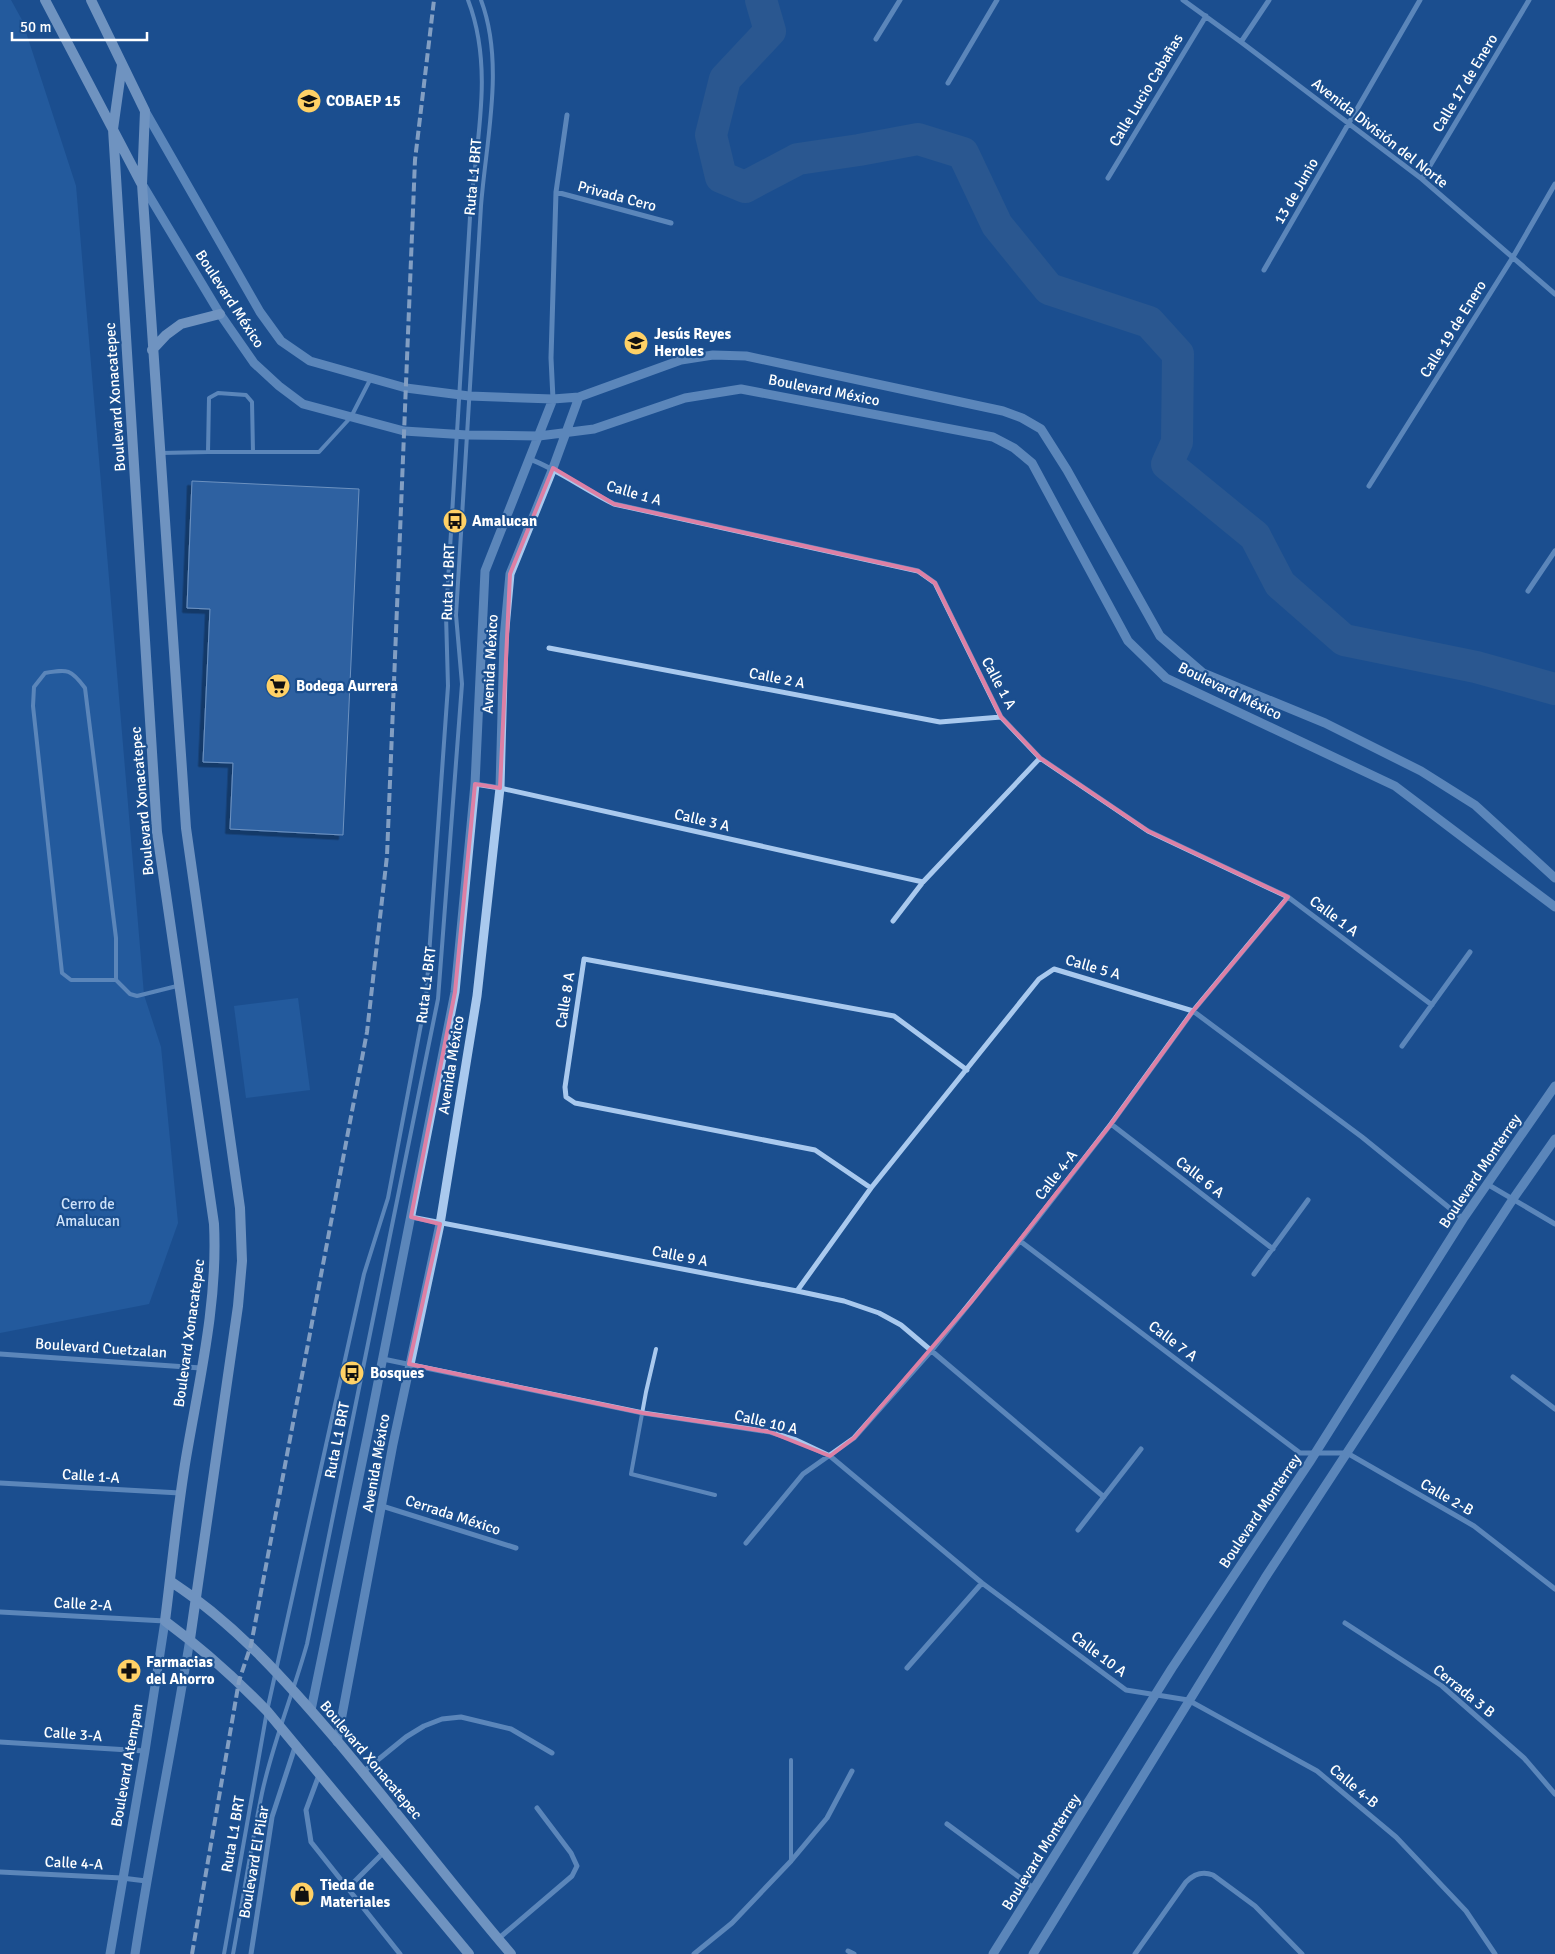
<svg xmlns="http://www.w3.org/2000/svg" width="1555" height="1954" font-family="Signika,sans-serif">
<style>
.green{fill:#2e69ad}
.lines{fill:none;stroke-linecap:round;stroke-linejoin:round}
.river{stroke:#3c6290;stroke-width:32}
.building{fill:#4478b7;stroke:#cfe3fa;filter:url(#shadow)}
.service{stroke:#a9c9ee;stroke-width:4}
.minor{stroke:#a9c9ee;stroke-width:5}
.tertiary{stroke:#a9c9ee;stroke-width:9}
.secondary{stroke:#d6e6fa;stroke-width:10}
.rail{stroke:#fff;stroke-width:4;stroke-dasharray:9 4;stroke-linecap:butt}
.marked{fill:none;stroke:#dd80a5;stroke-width:4;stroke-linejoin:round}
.labels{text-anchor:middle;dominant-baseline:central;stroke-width:4.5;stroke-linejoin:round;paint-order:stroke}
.street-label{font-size:15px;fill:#fff;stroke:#1b4f8f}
.poi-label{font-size:15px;font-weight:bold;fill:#fff;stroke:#1b4f8f;text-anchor:start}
.park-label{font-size:15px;fill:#cfe3fa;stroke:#1b4f8f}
</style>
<defs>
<filter id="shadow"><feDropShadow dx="-4.5" dy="4.5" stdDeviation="0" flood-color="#0009"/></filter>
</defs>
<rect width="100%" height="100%" fill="#1b4f8f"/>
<path class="green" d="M0,0H11L22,20L76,186L144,995L161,1047L178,1223L149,1304L0,1333Z
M298,998L310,1090L246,1098L234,1006Z"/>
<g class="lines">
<path class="river" d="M761,0L770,31L725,79L711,135L721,177L745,187L798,159L859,150L918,139L963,153L997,225L1049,289L1149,322L1178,354L1177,442L1167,464L1255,536L1280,584L1344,640L1476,667L1555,689"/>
</g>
<path class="building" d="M192,481L359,489L343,835L230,829L233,763L203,762L210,609L187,608Z"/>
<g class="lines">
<path class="service" d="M253,452L252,402L246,395L218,393L209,398L208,452H319L351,417L371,378
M161,453L208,452
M116,980H71L62,973L33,706L34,687L45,673C68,669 71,669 85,688L116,938V980L130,994L137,996L177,986
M656,1349L646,1392L631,1474L715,1495
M791,1861V1760
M224,1954L267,1711L364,1274L388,1198L426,998L448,686L446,615C454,482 462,350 470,217C475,145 495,70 468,0
M233,1954C243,1900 251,1846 262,1793C273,1742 293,1694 307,1644L438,999L462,684L456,615C464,479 473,343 481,206C486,140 505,64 481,0"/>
<path class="minor" d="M1183,0L1241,42L1422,179L1555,294
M876,39L900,0
M1241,42L1269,0
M948,83L997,0
M1108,178L1206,16
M1422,179L1529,0
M556,192L671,223
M1264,270L1420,0
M553,399L551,358L556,192L567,115
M530,459C560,471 585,490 614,504L918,571L935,583L1001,717L1040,758L1148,831L1288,897L1432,1005
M1369,486L1513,257L1555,184
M1528,591L1555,551
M549,648L940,722L1001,717
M475,784L500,788L923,882
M893,921L923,882L1040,758
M1402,1046L1470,952
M1111,1124L1273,1249
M1487,1184L1555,1224
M871,1188L815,1150L575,1103L566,1097L565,1087L584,959L894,1016L967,1070
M411,1217L797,1291L844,1301L879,1313L901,1325L1104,1497
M1020,1241L1300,1453H1347L1474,1526L1555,1589
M1254,1274L1308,1200
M797,1291L871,1188L1039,979L1054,969L1193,1011L1362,1137L1463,1219
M0,1354L201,1368
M383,1359L643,1413L770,1432L796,1440L830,1456L982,1583L1126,1690L1188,1700L1317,1771L1396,1837L1466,1911L1495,1954
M1513,1377L1555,1409
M0,1483L180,1493
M382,1506L516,1548
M1078,1530L1141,1449
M746,1543L803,1474L854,1438L932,1350L1020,1241L1111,1124L1193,1011L1288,897
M0,1612L165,1621
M1345,1623L1442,1686L1524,1758L1555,1794
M907,1668L982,1583
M0,1742L145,1751
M363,1772L406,1737L424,1726L442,1719L461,1717L511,1729L552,1753
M319,1775L306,1810L311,1842L400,1954
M947,1824L1035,1889
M0,1872L122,1878L146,1881
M348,1888L384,1852
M498,1939L572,1876L577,1866L571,1853L537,1808
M848,1951L854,1954
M251,1954L272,1817L295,1747
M694,1954L732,1923L791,1861L827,1818L852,1771
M1135,1954L1186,1882C1194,1874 1202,1871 1213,1875L1255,1906L1302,1954"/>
<path class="tertiary" d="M145,111L260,312L281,341L310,361L406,388L469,396L553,399L579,397L681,360L713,355L746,356L1003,411L1022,418L1041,429L1067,470L1160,636L1203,673L1325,723L1421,771L1475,805L1555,878
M142,184L220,314L254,363L279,386L303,404L404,431L467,435L539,436L594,429L685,398L741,389L993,437L1014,448L1032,463L1128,641L1166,678L1395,786L1555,907
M311,1710L367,1438L455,992L475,784L485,571L553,399
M337,1742L393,1444L440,1224L477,996L500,788L504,639L510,574L553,468L579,397
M110,1954L145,1751L165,1621
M135,1954C151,1849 173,1744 190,1639
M993,1954L1172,1668L1309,1463L1463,1219L1555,1086
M1033,1954L1265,1578L1513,1199L1555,1139"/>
<path class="secondary" d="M45,0L141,183
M91,0L145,111L142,184L186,828L240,1208L242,1261L238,1306L190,1639
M122,65L113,129L157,832L214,1224C218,1303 199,1381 186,1458C177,1512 172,1566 165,1621C203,1649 234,1677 267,1711L469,1954
M152,350L166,335L181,324L220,314
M170,1581C236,1624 288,1683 339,1743C397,1812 452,1885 511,1954"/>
<path class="rail" d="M192,1954L239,1681L251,1645L367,1032L387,856L415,160L434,0"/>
</g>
<path d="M0 0H1555V1954H0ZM553,468L614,504L918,571L935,583L1001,717L1040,758L1148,831L1288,897L1193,1011L1111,1124L971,1302L854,1438L830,1456L770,1432L643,1413L409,1364L440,1224L411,1217L455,992L475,784L500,788L510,574Z" fill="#1b4f8f" fill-opacity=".55" fill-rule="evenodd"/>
<path class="marked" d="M553,468L614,504L918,571L935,583L1001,717L1040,758L1148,831L1288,897L1193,1011L1111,1124L971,1302L854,1438L830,1456L770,1432L643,1413L409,1364L440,1224L411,1217L455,992L475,784L500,788L510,574Z"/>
<defs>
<symbol id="school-disc" viewBox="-11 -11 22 22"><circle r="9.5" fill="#ffd166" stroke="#1b4f8f"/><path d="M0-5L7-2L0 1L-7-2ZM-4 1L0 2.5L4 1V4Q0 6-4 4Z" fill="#111"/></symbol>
<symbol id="bus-disc" viewBox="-11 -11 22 22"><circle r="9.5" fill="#ffd166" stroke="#1b4f8f"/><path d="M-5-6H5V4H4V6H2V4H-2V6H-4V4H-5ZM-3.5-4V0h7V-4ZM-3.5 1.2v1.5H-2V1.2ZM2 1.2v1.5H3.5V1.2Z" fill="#111"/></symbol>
<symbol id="supermarket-disc" viewBox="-11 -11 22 22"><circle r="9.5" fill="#ffd166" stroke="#1b4f8f"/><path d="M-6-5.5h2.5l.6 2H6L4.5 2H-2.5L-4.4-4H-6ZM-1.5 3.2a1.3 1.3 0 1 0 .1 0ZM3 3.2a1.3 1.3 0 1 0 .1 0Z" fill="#111"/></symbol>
<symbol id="pharmacy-disc" viewBox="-11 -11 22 22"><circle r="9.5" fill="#ffd166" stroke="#1b4f8f"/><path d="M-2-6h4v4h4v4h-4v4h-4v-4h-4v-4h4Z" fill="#111"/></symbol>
<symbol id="shop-disc" viewBox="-11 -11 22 22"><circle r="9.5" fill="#ffd166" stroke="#1b4f8f"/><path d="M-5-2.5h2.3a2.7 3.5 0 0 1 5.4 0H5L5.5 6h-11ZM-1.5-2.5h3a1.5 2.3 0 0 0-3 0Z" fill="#111"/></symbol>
</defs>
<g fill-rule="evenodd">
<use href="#school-disc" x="295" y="87" width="28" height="28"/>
<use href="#school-disc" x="622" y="329" width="28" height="28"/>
<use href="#bus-disc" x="441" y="507" width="28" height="28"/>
<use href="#supermarket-disc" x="264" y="672" width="28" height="28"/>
<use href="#bus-disc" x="338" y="1359" width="28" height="28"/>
<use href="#pharmacy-disc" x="115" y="1657" width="28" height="28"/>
<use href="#shop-disc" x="288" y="1880" width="28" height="28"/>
</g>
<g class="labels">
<g class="street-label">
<text transform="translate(1465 83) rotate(-59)">Calle 17 de Enero</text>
<text transform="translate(1146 90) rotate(-59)">Calle Lucio Cabañas</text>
<text transform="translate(1380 133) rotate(38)">Avenida División del Norte</text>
<text transform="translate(473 177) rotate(-85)">Ruta L1 BRT</text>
<text transform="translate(1296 191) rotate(-60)">13 de Junio</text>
<text transform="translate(617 196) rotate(15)">Privada Cero</text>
<text transform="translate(230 299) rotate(57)">Boulevard México</text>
<text transform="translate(1453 329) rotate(-58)">Calle 19 de Enero</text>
<text transform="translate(824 390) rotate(11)">Boulevard México</text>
<text transform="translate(115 397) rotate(-94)">Boulevard Xonacatepec</text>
<text transform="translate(634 493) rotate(16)">Calle 1 A</text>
<text transform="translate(448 582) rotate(-88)">Ruta L1 BRT</text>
<text transform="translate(490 664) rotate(-87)">Avenida México</text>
<text transform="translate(777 678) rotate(11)">Calle 2 A</text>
<text transform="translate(999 683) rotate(62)">Calle 1 A</text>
<text transform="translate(1230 691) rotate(26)">Boulevard México</text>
<text transform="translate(142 801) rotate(-95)">Boulevard Xonacatepec</text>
<text transform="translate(702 820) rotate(13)">Calle 3 A</text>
<text transform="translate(1334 916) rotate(37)">Calle 1 A</text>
<text transform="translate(1093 967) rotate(16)">Calle 5 A</text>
<text transform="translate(426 985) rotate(-83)">Ruta L1 BRT</text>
<text transform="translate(565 1000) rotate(-81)">Calle 8 A</text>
<text transform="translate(451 1065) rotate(-81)">Avenida México</text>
<text transform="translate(1480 1171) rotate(-56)">Boulevard Monterrey</text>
<text transform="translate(1056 1175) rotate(-52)">Calle 4-A</text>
<text transform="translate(1200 1177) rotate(38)">Calle 6 A</text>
<text transform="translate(680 1256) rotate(11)">Calle 9 A</text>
<text transform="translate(189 1333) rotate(-82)">Boulevard Xonacatepec</text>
<text transform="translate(1173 1341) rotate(37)">Calle 7 A</text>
<text transform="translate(101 1348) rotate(4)">Boulevard Cuetzalan</text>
<text transform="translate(766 1422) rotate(13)">Calle 10 A</text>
<text transform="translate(337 1440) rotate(-79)">Ruta L1 BRT</text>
<text transform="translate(376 1463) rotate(-80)">Avenida México</text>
<text transform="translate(91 1476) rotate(4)">Calle 1-A</text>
<text transform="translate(1447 1497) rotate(30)">Calle 2-B</text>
<text transform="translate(1260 1511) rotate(-56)">Boulevard Monterrey</text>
<text transform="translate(453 1515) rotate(18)">Cerrada México</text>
<text transform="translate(83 1604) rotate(3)">Calle 2-A</text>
<text transform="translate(1099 1654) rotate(37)">Calle 10 A</text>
<text transform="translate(1464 1691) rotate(39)">Cerrada 3 B</text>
<text transform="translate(73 1734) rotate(4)">Calle 3-A</text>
<text transform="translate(371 1760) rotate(50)">Boulevard Xonacatepec</text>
<text transform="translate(127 1765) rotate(-80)">Boulevard Atempan</text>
<text transform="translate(1354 1786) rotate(40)">Calle 4-B</text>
<text transform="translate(233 1834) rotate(-80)">Ruta L1 BRT</text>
<text transform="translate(1041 1852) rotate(-58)">Boulevard Monterrey</text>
<text transform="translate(254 1862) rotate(-80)">Boulevard El Pilar</text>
<text transform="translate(74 1863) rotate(3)">Calle 4-A</text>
</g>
<g class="poi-label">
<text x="326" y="101">COBAEP 15</text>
<text x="654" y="334">Jesús Reyes<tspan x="654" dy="17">Heroles</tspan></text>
<text x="472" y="521">Amalucan</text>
<text x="296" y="686">Bodega Aurrera</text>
<text x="370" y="1373">Bosques</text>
<text x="146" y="1662">Farmacias<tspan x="146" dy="17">del Ahorro</tspan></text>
<text x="320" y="1885">Tieda de<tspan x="320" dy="17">Materiales</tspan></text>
</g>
<g class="park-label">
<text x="88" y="1204">Cerro de<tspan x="88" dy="17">Amalucan</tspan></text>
</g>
</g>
<path d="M12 32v8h135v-8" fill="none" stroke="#ffffff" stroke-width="2.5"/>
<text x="20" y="32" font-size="15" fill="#ffffff" stroke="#1b4f8f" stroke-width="4" paint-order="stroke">50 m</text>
</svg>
